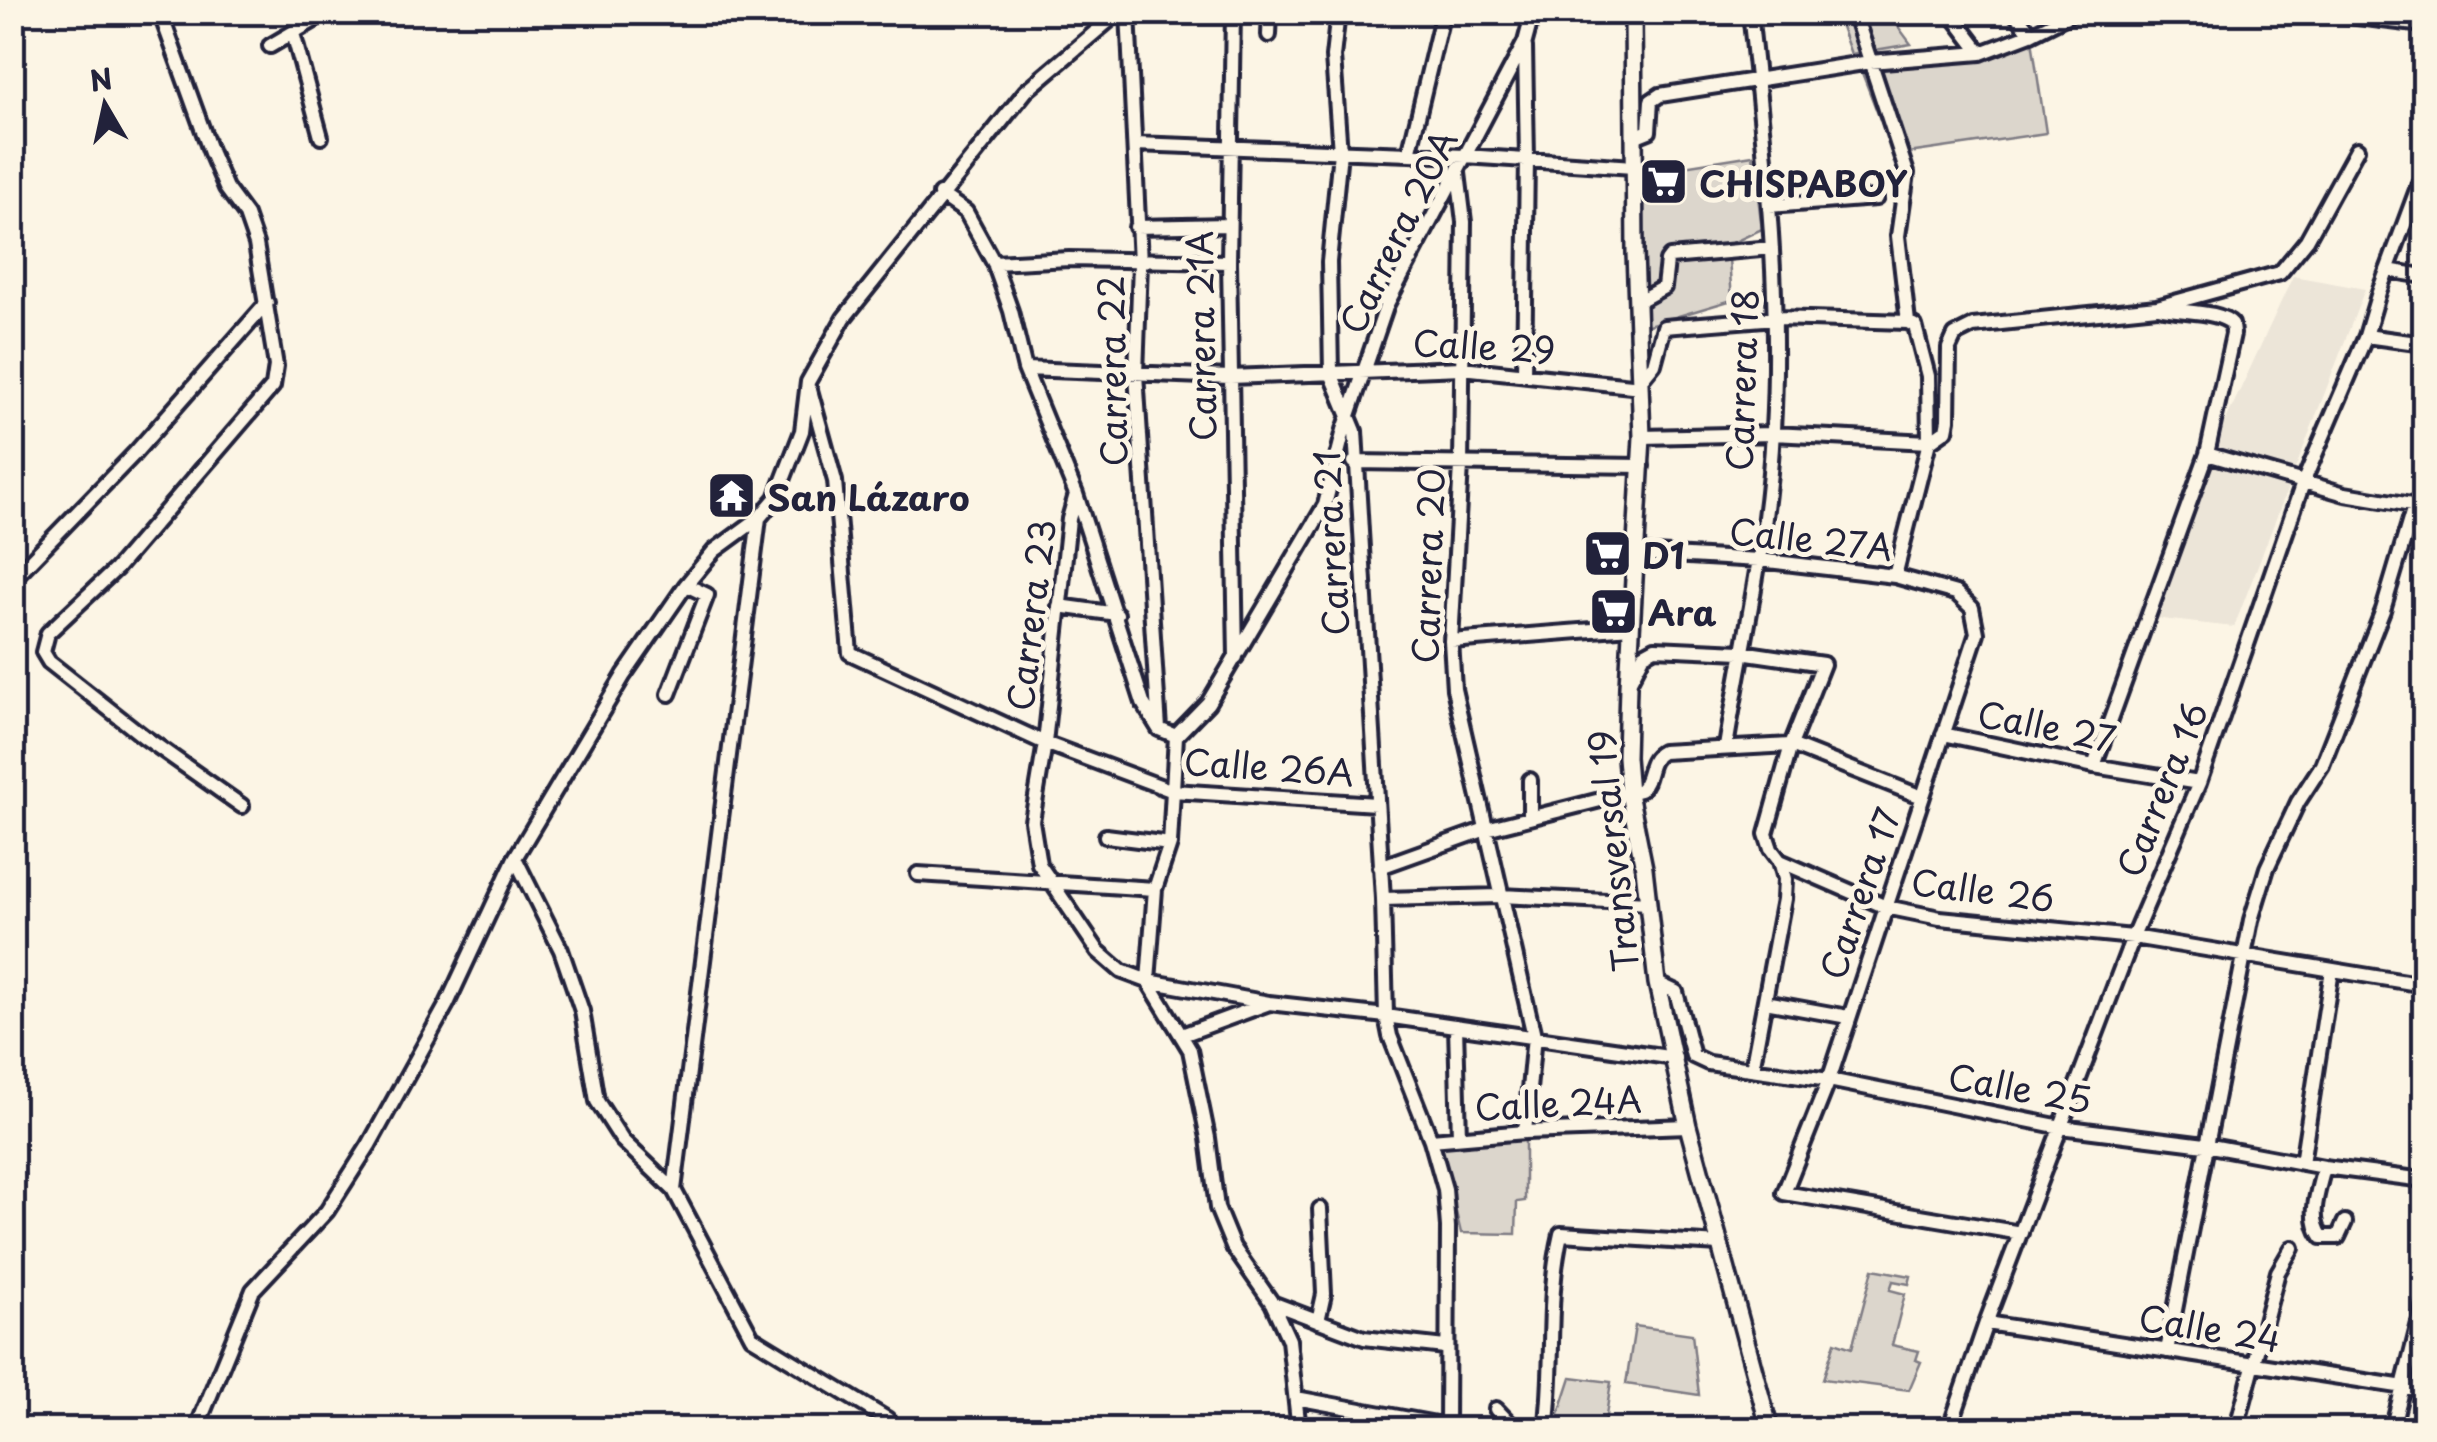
<svg xmlns="http://www.w3.org/2000/svg" width="2437" height="1442" font-family="'Playpen Sans',sans-serif">
<style>
.built{fill:#ece5d8}
.green{fill:#dcd6cc;stroke:#7f7c84;stroke-width:2.5}
.lines{fill:none;stroke-linecap:round;stroke-linejoin:round}
.minor-casing{stroke:#22223b;stroke-width:20}
.major-casing{stroke:#22223b;stroke-width:22}
.minor{stroke:#fcf5e5;stroke-width:12}
.major{stroke:#fcf5e5;stroke-width:15}
.labels{text-anchor:middle;dominant-baseline:central;stroke-width:10;stroke-linejoin:round;paint-order:stroke}
.poi-label{font-size:35px;font-weight:bold;fill:#22223b;stroke:#fcf5e5;text-anchor:start}
.street-label{font-size:35px;fill:#22223b;stroke:#fcf5e5}
</style>
<rect width="100%" height="100%" fill="#fcf5e5"/>
<filter id="ink" filterUnits="userSpaceOnUse"><feTurbulence type="fractalNoise" baseFrequency=".01" numOctaves="2"/><feDisplacementMap in="SourceGraphic" scale="20" xChannelSelector="R" yChannelSelector="G"/><feConvolveMatrix kernelMatrix="1 2 1 2 8 2 1 2 1" color-interpolation-filters="sRGB"/></filter>
<g filter="url(#ink)">
<path class="built" d="M2293,276L2365,289L2234,627L2135,616Z"/>
<path class="green" d="M1836,13H1888L1911,44L1851,54Z
M2032,40L2046,133L1894,155L1859,65Z
M1753,155L1762,229L1728,245L1732,300L1635,329L1632,194L1653,184L1678,180L1677,167Z
M1525,1133V1201L1517,1202L1516,1234L1461,1233L1439,1141Z
M1873,1269L1911,1276L1909,1284L1893,1281L1890,1290L1905,1294L1892,1345L1919,1351L1916,1360L1921,1362L1909,1390L1823,1379L1835,1342L1852,1348Z
M1635,1326L1692,1334L1699,1395L1626,1384Z
M1571,1377L1611,1382L1604,1429H1554Z"/>
<g class="lines">
<defs>
<path id="minor" d="M160,12L211,153L226,188L246,215L256,244L276,366L273,386L116,569L48,633L43,652L49,662L143,736L242,806
M1128,12L1140,263L1136,374L1159,729
M1233,12L1229,262L1236,657
M1338,12L1333,57L1340,152L1329,262L1331,373L1355,431L1383,899L1386,1016L1390,1036L1431,1140L1445,1189L1448,1227L1447,1430
M1854,12L1907,173L1898,236L1908,322
M1950,12L1981,53
M2014,12L2031,34
M2315,12L2424,25
M293,33L321,137
M1269,35L1270,12
M270,46L328,12
M1634,137L1649,131L1651,101L1660,95L1870,62L1981,53L2031,34L2075,12
M1135,144L1465,156L1634,167
M1409,154L1443,12
M1458,173L1464,222L1461,466L1451,641L1454,689L1534,1036L1525,1132
M940,194L966,212L994,263L1011,311L1025,369L1076,494L1143,703L1159,729L1176,736
M1769,206L1876,198
M1136,227L1229,225
M994,263L1069,259L1229,262
M2387,270L2424,276
M1637,302L1664,287L1667,261L1670,257L1772,248
M2159,307C2180,313 2220,310 2232,324L2233,334L2207,454
M2366,336L2424,344
M1025,369L1230,377L1462,368L1641,387
M1524,375L1527,159L1525,47
M1641,380L1654,364L1664,327L1776,318L1908,322L1915,326L1928,376L1929,442L1895,576
M810,390L835,481L850,653L1045,743L1173,791L1376,804
M1642,437L1773,434L1929,442L1946,430L1948,420L1949,348L1955,335L1973,326L2157,307L2280,273L2307,240L2357,149
M1354,462L1642,466
M1076,494L1069,519L1045,743L1032,821L1039,864L1098,951L1121,971L1148,981L1269,1003L1386,1016L1675,1058
M1636,553L1759,560L1895,576L1956,593L1972,608L1977,633L1829,1080L1784,1193L2021,1233
M12,580L134,454L267,303
M1059,606L1117,614
M1451,641L1631,627
M1631,679L1644,654L1655,648L1741,652L1823,664L1791,745L1766,834L1771,849L1780,861L1785,879L1784,899L1752,1069
M669,694L707,595L686,585
M1943,734L2094,766L2199,783
M1176,736L1208,703L1325,505L1344,430L1387,304L1525,42L1533,12
M1726,747C1743,642 1768,537 1773,430C1781,290 1765,152 1750,12
M2094,766L2207,454L2345,494L2424,507
M1530,816V780
M1106,836L1170,844
M515,858L561,950L582,1011L597,1101L622,1140L674,1190L752,1337L887,1419L896,1430
M1780,861L1886,907L1940,918L2133,937L2424,985
M1380,867L1486,829L1640,790C1652,779 1646,760 1662,752L1791,745L1922,797
M918,874L1155,889
M1383,899L1500,896L1649,903
M1148,981L1190,1050L1208,1138L1217,1208L1233,1247L1272,1303L1289,1340L1299,1430
M1148,981L1155,889L1170,844L1176,736
M1657,983L1676,992L1693,1056L1708,1063L1829,1080L2061,1127L2205,1145L2324,1167L2424,1180
M1765,1002L1848,1017
M1456,1026L1459,1137
M1182,1035L1269,1003
M1431,1140L1525,1132L1688,1126
M2302,1163L2332,970
M2324,1167C2319,1190 2307,1216 2322,1237H2338L2345,1222
M674,1190L759,518
M1272,1303L1364,1338L1445,1347
M1318,1321L1324,1294L1320,1209
M1986,1323L2424,1390
M2167,1351L2251,920L2267,868L2298,802L2322,765L2383,610L2414,506
M1296,1398L1447,1426
M1496,1409L1516,1430
M196,1430L253,1290L327,1211L369,1145L447,1004L515,858L624,675L686,585L714,551L759,518L776,498L802,431L808,382L844,318L1026,91L1119,12
M1546,1430C1555,1365 1546,1297 1561,1234L1719,1244
M1949,1430L1986,1323L2133,937L2199,783L2303,483L2366,336L2379,292L2424,171
M2236,1430L2278,1272L2292,1248
M2392,1430L2424,1303"/>
<path id="major" d="M1633,12L1635,253L1642,437L1628,686L1626,757L1629,793L1644,868L1657,983L1688,1126L1770,1430"/>
</defs>
<use href="#minor" class="minor-casing"/>
<use href="#major" class="major-casing"/>
<use href="#minor" class="minor"/>
<use href="#major" class="major"/>
</g>
</g>
<defs>
<symbol id="supermarket-square" viewBox="-11 -11 22 22"><rect x="-9" y="-9" width="18" height="18" rx="4" fill="#22223b" stroke="#fcf5e5"/><path d="M-6-5.5h2.5l.6 2H6L4.5 2H-2.5L-4.4-4H-6ZM-1.5 3.2a1.3 1.3 0 1 0 .1 0ZM3 3.2a1.3 1.3 0 1 0 .1 0Z" fill="#fff"/></symbol>
<symbol id="temple-square" viewBox="-11 -11 22 22"><rect x="-9" y="-9" width="18" height="18" rx="4" fill="#22223b" stroke="#fcf5e5"/><path d="M0-6L5-2H3V0L6.5 2.5H4V6H1.5V3h-3V6H-4V2.5H-6.5L-3 0V-2H-5Z" fill="#fff"/></symbol>
</defs>
<g fill-rule="evenodd">
<use href="#supermarket-square" x="1636" y="154" width="55" height="55"/>
<use href="#temple-square" x="704" y="468" width="55" height="55"/>
<use href="#supermarket-square" x="1580" y="526" width="55" height="55"/>
<use href="#supermarket-square" x="1586" y="584" width="55" height="55"/>
</g>
<g class="labels">
<g class="poi-label">
<text x="1699" y="182">CHISPABOY</text>
<text x="767" y="496">San Lázaro</text>
<text x="1642" y="554">D1</text>
<text x="1648" y="611">Ara</text>
</g>
<g class="street-label">
<text transform="translate(1397 231) rotate(-64)">Carrera 20A</text>
<text transform="translate(1200 336) rotate(-91)">Carrera 21A</text>
<text transform="translate(1484 345) rotate(3)">Calle 29</text>
<text transform="translate(1111 371) rotate(-91)">Carrera 22</text>
<text transform="translate(1741 380) rotate(-88)">Carrera 18</text>
<text transform="translate(1811 538) rotate(6)">Calle 27A</text>
<text transform="translate(1330 543) rotate(-93)">Carrera 21</text>
<text transform="translate(1427 566) rotate(-88)">Carrera 20</text>
<text transform="translate(1030 615) rotate(-83)">Carrera 23</text>
<text transform="translate(2047 725) rotate(11)">Calle 27</text>
<text transform="translate(1269 766) rotate(4)">Calle 26A</text>
<text transform="translate(2161 789) rotate(-68)">Carrera 16</text>
<text transform="translate(1612 851) rotate(-96)">Transversal 19</text>
<text transform="translate(1983 889) rotate(7)">Calle 26</text>
<text transform="translate(1859 893) rotate(-71)">Carrera 17</text>
<text transform="translate(2020 1087) rotate(10)">Calle 25</text>
<text transform="translate(1558 1102) rotate(-3)">Calle 24A</text>
<text transform="translate(2210 1327) rotate(9)">Calle 24</text>
</g>
</g>
<rect width="2437" height="1442" fill="none" stroke="#fcf5e5" stroke-width="50"/>
<rect x="25" y="25" width="2387" height="1392" fill="none" stroke="#22223b" stroke-width="4" filter="url(#ink)"/>
<g transform="translate(105 105) rotate(351)" stroke="#fcf5e5" stroke-width="8" paint-order="stroke">
<path d="M0-8L18 38L0 25L-18 38Z" fill="#22223b"/>
<text y="-15" font-size="28" font-weight="bold" text-anchor="middle" fill="#22223b">N</text>
</g>
</svg>
